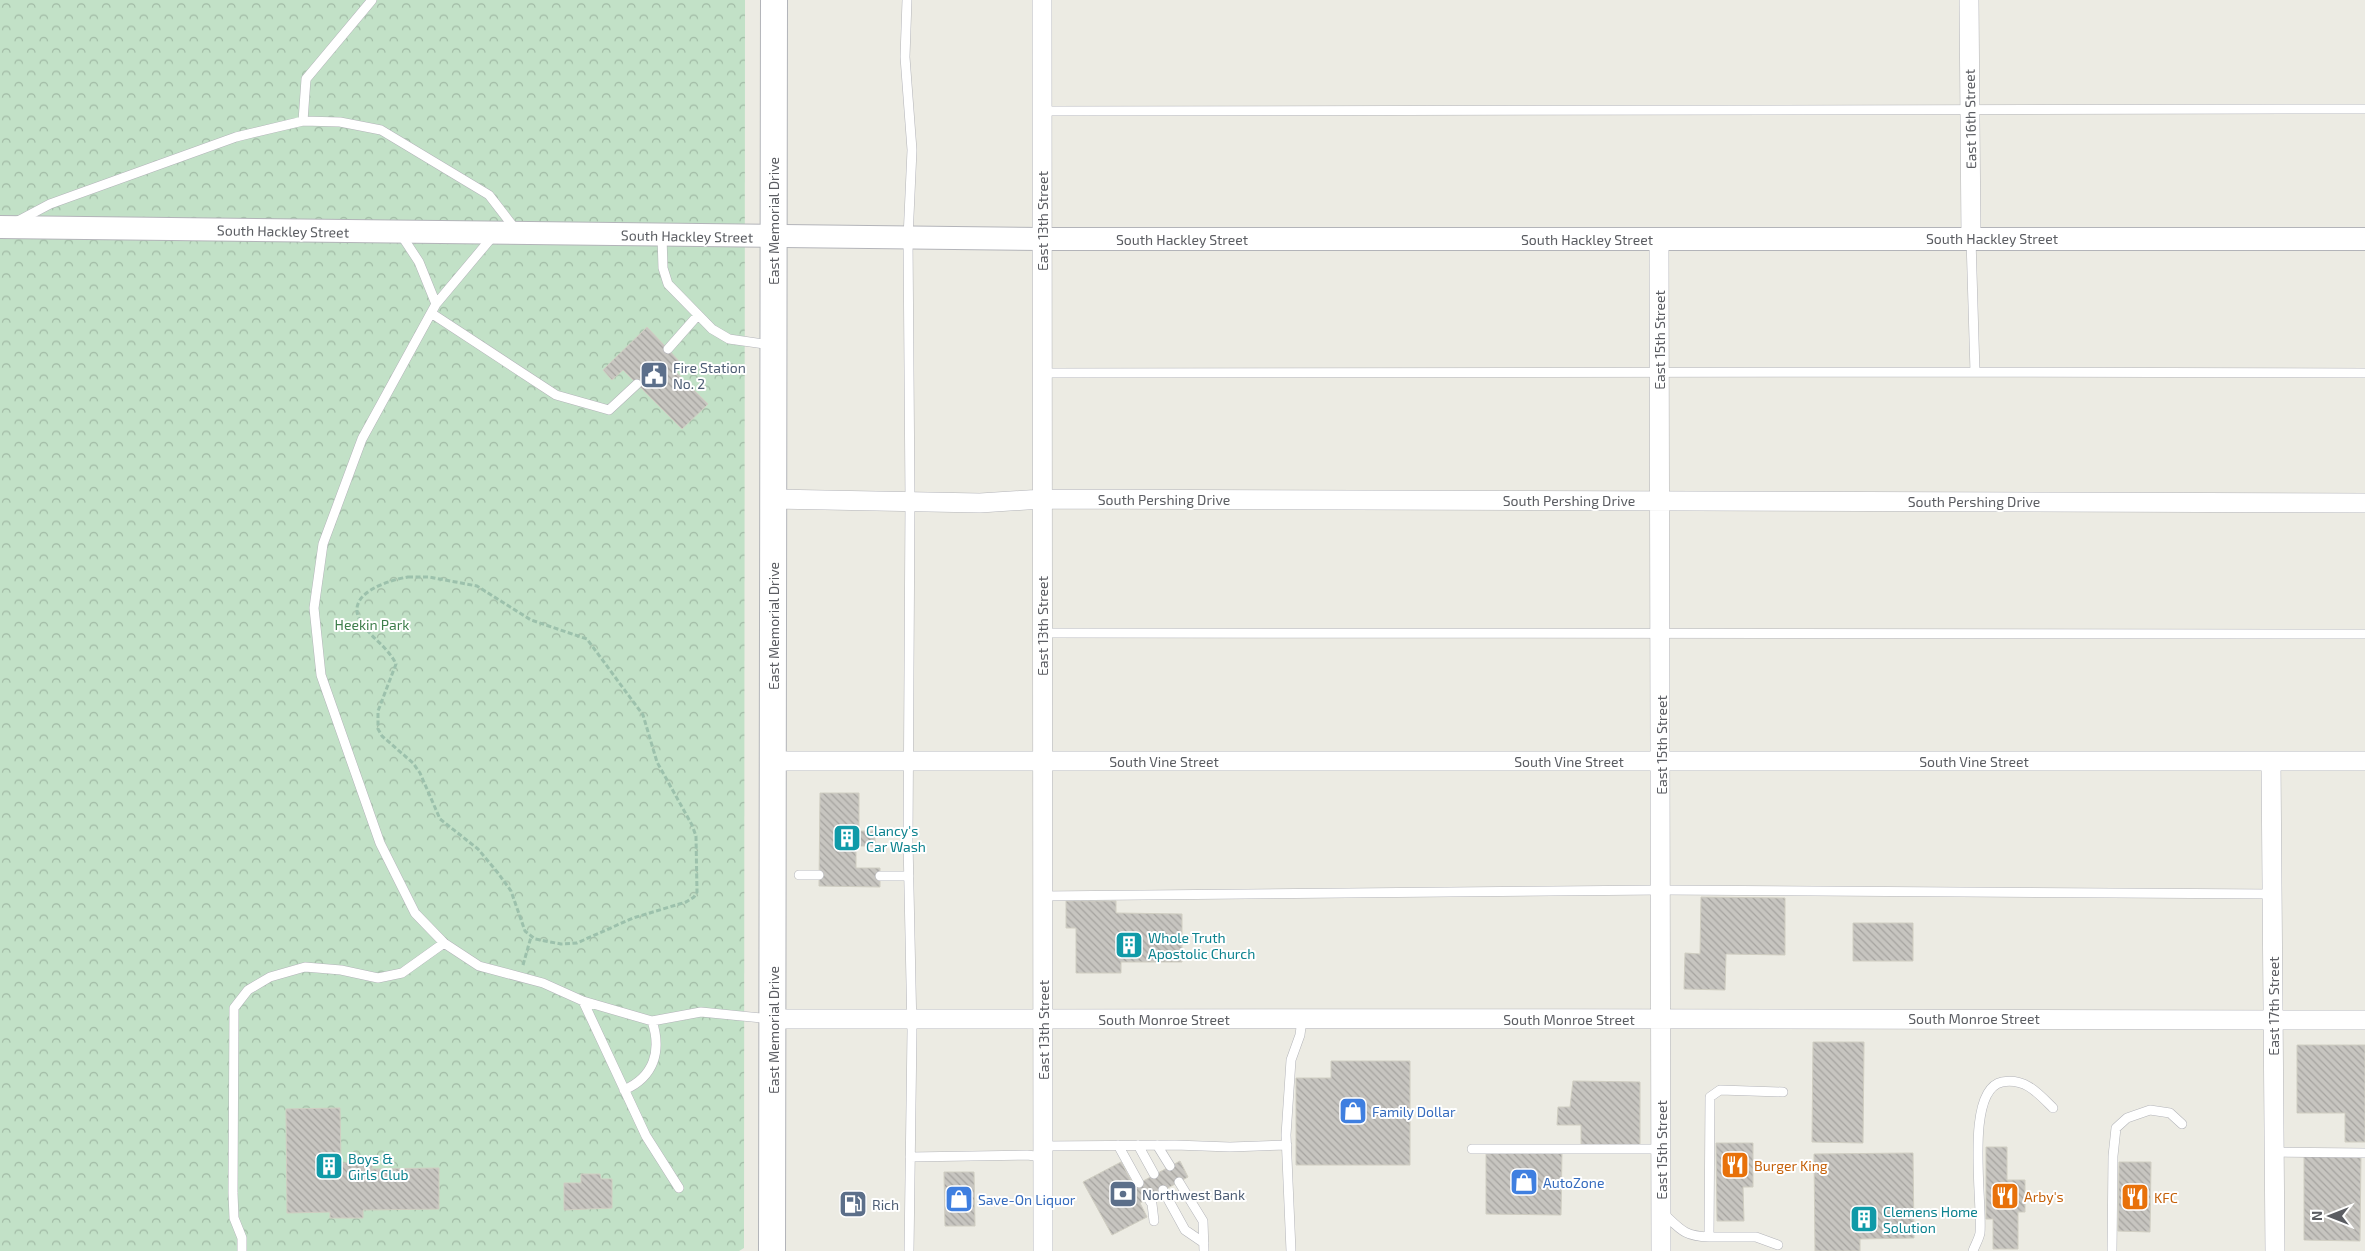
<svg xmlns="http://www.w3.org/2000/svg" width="2365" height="1251" font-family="'Exo 2',sans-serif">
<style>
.park{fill:url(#park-crowns)}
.building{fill:url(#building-back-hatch);stroke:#d0cec2}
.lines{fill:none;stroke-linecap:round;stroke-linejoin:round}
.service-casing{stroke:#b3b4b9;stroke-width:10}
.minor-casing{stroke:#b3b4b9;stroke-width:20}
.tertiary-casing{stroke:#b3b4b9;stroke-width:24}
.secondary-casing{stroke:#b2b4b9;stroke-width:28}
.path{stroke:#9cc1ac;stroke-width:3;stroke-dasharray:5 2.5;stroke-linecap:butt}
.service{stroke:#fff;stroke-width:9}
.minor{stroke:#fff;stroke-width:19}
.tertiary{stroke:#fff;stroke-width:22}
.secondary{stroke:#fff;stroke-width:26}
.labels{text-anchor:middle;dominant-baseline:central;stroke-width:4;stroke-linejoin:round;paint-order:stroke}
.street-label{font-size:14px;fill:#5b5d62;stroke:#fff}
.service-label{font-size:14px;fill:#4e5e75;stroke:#fff;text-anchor:start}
.park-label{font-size:14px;fill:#3e7e4b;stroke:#fff}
.culture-label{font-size:14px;fill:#0d838f;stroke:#fff;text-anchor:start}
.shop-label{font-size:14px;fill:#366cbe;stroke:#fff;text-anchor:start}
.food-label{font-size:14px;fill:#c56008;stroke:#fff;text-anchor:start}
</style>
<defs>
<pattern id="park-crowns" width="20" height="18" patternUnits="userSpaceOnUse" patternTransform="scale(1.25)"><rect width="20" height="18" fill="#c2e1c7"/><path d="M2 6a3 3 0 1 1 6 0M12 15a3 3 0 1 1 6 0" fill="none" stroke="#a1baa5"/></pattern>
<pattern id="building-back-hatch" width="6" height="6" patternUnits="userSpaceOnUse" patternTransform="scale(1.25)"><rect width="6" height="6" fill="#c7c5c0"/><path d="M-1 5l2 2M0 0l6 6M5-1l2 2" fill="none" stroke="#a5a39f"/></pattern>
</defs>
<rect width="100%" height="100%" fill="#ecebe3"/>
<path class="park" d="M0,0H745L744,1248L739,1251H0Z"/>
<path class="building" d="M647,327L679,361L672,368L708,404L682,429L623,370L612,380L603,370Z
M820,793H859V831H875V846H856V868H880V887L819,886Z
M1701,897L1785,898V955L1726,954L1725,990L1684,989L1685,953L1700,954Z
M1066,901H1116V913L1182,914V962H1121V973H1076V928H1066Z
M1853,923H1913V961H1853Z
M1813,1042H1864L1863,1143L1812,1142Z
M2297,1045H2365V1142H2345V1113H2297Z
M1331,1061H1410V1165H1296V1078H1331Z
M1573,1081L1640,1082V1145L1581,1149V1125H1557L1558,1107H1570Z
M340,1108L341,1163H372V1169L439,1168V1209L363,1210V1218H330V1212L287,1213L286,1109Z
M1716,1143H1753V1187H1743L1744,1221H1717Z
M1986,1147H2007V1180H2025V1212H2018V1249H1993V1219H1986Z
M1486,1149L1562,1150L1561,1215L1486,1214Z
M1913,1153L1914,1238L1860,1239V1251H1815L1814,1154Z
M2304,1153H2361L2360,1241L2304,1240Z
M1180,1161L1188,1177L1140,1203L1147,1217L1112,1235L1083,1182L1121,1162L1134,1186Z
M2119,1162H2151L2150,1232L2118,1231Z
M944,1172H974L975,1226H945Z
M581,1174H600L601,1179H612V1208L564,1210V1183H581Z"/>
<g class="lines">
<defs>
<path id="service" d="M907,0L905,57L912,150L908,238L910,501L908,841L912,1031L909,1251
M1042,111L2365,109
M303,121L306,79L372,0
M18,221L50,204L236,137L303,121L340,122L381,130L489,195L516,230
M400,233L419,262L436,304
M493,236L436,304L362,439L323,544L314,608L321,675L380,843L415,913L444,943L479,966L543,983L583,1001L652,1021L701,1012L771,1019
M662,236L663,268L668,284L712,329L729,339L771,345
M1971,239L1975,372L2365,373
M431,313L556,395L609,410L637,384
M668,349L698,315
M1042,373L1975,372
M1042,633L2365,634
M799,875H819
M880,876H909
M1042,896L1661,890L2273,894
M583,1001L646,1136L679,1188
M624,1090C654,1077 662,1051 652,1021
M1118,1145L1139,1183
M1138,1145L1154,1174
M1157,1145L1170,1166
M1043,1146L1175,1145L1230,1147L1287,1145
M1472,1149H1661
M2274,1152L2365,1153
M910,1157L1027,1155L1043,1157
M1179,1182L1203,1221L1204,1251
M1163,1190L1185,1230L1204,1243
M1148,1198L1152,1204L1154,1221
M1663,1213C1681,1230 1684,1236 1709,1237L1710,1097L1720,1090L1783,1092
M1709,1237H1756L1778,1245
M242,1251V1238L234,1218L233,1193L234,1008L248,990L270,977L305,967L341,970L378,978L402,973L444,943
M1291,1251L1286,1135L1291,1060L1300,1035L1302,1019
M1973,1251C1975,1245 1979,1239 1980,1233C1983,1203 1964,1090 2002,1082C2025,1078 2037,1092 2053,1108
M2112,1251L2113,1156L2116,1128L2127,1118L2150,1110L2170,1113L2182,1124"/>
<path id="minor" d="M1042,0L1043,1251
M1969,0L1971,238
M1659,239L1661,1251
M773,499L980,503L1042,499L2365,503
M774,761H2365
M2271,761L2275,1251
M773,1019C1304,1019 1834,1018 2365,1020"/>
<path id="tertiary" d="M0,227L1042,239H2365"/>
<path id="secondary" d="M772,1251L774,0"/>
</defs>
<use href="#service" class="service-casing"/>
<use href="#minor" class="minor-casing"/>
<use href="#tertiary" class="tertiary-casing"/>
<use href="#secondary" class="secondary-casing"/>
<path class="path" d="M408,577H429L477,586L531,620L587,639L643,715L657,762L692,825L696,836L697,892L694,897L686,902L633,918L577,943L561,944L535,939L525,931L511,891L498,873L478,849L440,819L420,773L413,763L382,736L378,729V711L396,664C388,647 371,638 361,622C343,594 389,580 408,577Z
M523,965L531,937"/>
<use href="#service" class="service"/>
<use href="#minor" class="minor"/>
<use href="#tertiary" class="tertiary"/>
<use href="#secondary" class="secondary"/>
</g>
<defs>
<symbol id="civic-square" viewBox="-11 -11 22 22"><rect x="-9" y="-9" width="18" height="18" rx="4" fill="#5c6f8a" stroke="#fff"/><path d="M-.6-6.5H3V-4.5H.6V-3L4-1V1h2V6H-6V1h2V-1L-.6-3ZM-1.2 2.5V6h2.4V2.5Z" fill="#fff"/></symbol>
<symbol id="building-square" viewBox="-11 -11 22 22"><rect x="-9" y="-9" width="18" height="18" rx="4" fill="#0f9aa8" stroke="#fff"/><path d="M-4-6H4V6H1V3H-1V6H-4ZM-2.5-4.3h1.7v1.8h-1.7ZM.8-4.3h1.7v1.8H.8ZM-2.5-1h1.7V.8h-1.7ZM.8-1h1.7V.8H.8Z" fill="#fff"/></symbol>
<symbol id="shop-square" viewBox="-11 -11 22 22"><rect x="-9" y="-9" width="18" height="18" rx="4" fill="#3f7fe0" stroke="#fff"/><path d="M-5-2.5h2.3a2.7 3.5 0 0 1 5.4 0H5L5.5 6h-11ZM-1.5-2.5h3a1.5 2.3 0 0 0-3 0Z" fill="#fff"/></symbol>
<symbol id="restaurant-square" viewBox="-11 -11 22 22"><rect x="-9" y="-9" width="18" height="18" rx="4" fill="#e8710a" stroke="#fff"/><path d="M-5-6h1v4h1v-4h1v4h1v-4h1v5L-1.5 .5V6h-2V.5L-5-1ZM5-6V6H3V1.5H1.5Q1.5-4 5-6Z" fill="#fff"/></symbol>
<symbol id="bank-square" viewBox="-11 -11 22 22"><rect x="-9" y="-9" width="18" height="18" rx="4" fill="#5c6f8a" stroke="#fff"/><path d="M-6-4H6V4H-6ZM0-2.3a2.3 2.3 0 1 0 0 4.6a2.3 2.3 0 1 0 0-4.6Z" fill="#fff"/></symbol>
<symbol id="fuel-square" viewBox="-11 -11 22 22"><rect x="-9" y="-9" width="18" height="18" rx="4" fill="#5c6f8a" stroke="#fff"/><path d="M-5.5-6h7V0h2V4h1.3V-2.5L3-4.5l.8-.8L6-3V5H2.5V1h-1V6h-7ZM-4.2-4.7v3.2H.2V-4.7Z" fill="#fff"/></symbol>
</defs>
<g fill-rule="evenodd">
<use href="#civic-square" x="638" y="359" width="32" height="32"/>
<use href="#building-square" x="831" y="822" width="32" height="32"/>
<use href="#building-square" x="1113" y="929" width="32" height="32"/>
<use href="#shop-square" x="1337" y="1095" width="32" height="32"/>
<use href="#restaurant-square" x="1719" y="1149" width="32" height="32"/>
<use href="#building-square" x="313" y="1150" width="32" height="32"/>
<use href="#shop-square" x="1508" y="1166" width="32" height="32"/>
<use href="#bank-square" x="1107" y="1178" width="32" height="32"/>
<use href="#restaurant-square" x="1989" y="1180" width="32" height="32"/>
<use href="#restaurant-square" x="2119" y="1181" width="32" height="32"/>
<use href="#shop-square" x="943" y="1183" width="32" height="32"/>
<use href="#fuel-square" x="837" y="1188" width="32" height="32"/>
<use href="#building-square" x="1848" y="1203" width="32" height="32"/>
</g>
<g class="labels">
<g class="street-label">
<text transform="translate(1970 119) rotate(-91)">East 16th Street</text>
<text transform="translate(773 221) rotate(-90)">East Memorial Drive</text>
<text transform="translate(1042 221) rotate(-90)">East 13th Street</text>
<text transform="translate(283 231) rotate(1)">South Hackley Street</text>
<text transform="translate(687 236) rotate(1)">South Hackley Street</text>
<text x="1992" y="238">South Hackley Street</text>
<text x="1182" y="239">South Hackley Street</text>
<text x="1587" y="239">South Hackley Street</text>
<text transform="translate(1659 340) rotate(-90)">East 15th Street</text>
<text x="1164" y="499">South Pershing Drive</text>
<text x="1569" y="500">South Pershing Drive</text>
<text x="1974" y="501">South Pershing Drive</text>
<text transform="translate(773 626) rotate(-90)">East Memorial Drive</text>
<text transform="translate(1042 626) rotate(-90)">East 13th Street</text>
<text transform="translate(1661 745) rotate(-90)">East 15th Street</text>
<text x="1164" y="761">South Vine Street</text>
<text x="1569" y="761">South Vine Street</text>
<text x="1974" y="761">South Vine Street</text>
<text transform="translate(2273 1006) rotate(-90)">East 17th Street</text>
<text x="1974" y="1018">South Monroe Street</text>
<text x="1164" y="1019">South Monroe Street</text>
<text x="1569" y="1019">South Monroe Street</text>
<text transform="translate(773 1030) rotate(-90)">East Memorial Drive</text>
<text transform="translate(1043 1030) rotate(-90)">East 13th Street</text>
<text transform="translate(1661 1150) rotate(-90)">East 15th Street</text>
</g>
<g class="service-label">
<text x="673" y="367">Fire Station<tspan x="673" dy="16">No. 2</tspan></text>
<text x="1142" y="1194">Northwest Bank</text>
<text x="872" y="1204">Rich</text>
</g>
<g class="park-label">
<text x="372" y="624">Heekin Park</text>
</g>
<g class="culture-label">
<text x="866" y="830">Clancy's<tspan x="866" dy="16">Car Wash</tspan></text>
<text x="1148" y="937">Whole Truth<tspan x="1148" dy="16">Apostolic Church</tspan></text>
<text x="348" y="1158">Boys &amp;<tspan x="348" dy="16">Girls Club</tspan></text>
<text x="1883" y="1211">Clemens Home<tspan x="1883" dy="16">Solution</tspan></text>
</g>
<g class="shop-label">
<text x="1372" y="1111">Family Dollar</text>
<text x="1543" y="1182">AutoZone</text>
<text x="978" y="1199">Save-On Liquor</text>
</g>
<g class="food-label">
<text x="1754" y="1165">Burger King</text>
<text x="2024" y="1196">Arby's</text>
<text x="2154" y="1197">KFC</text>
</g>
</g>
<g transform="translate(2330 1216) rotate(270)" stroke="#ffffff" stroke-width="4" paint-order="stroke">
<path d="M0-4L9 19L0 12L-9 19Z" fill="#5b5d62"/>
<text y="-8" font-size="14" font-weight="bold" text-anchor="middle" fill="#5b5d62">N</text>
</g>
</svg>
